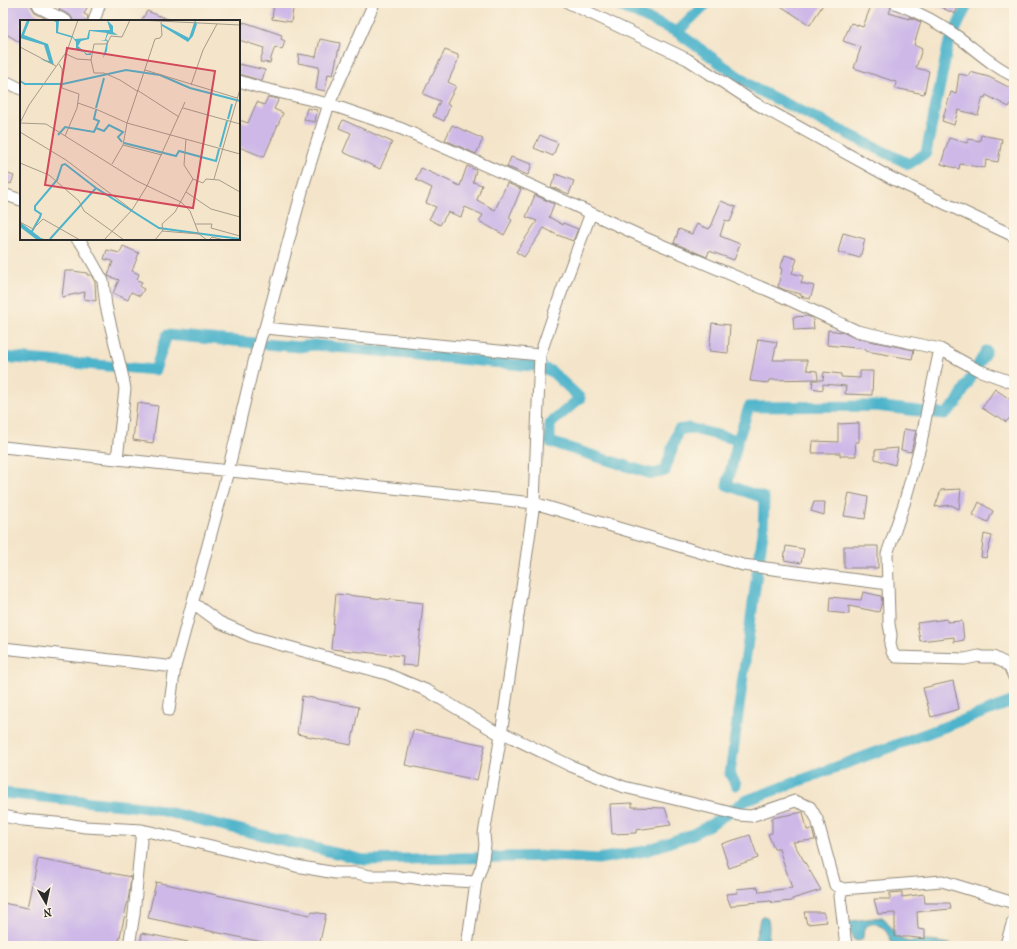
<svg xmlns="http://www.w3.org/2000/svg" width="1017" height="949" font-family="'IM FELL French Canon',serif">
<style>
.water{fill:#4db4cb;stroke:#3c707b}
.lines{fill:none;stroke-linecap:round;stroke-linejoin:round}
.canal{stroke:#4db4cb;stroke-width:11}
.building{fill:#cdb8e8}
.minor-casing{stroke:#90887a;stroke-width:13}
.major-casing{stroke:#90887a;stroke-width:16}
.minor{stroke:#fff;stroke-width:11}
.major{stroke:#fff;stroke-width:14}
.inset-river{fill:none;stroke:#4db4cb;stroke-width:2}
.inset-road{fill:none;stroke:#a49b8a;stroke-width:1}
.view{fill:#d1495b;fill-opacity:0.15;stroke:#d1495b;stroke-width:2}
.inset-edge{fill:none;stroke:#2b2b2b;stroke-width:2}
</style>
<rect width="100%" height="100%" fill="#fcf5e5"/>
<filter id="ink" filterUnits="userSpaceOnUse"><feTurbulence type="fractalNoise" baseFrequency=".025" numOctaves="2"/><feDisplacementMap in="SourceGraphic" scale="8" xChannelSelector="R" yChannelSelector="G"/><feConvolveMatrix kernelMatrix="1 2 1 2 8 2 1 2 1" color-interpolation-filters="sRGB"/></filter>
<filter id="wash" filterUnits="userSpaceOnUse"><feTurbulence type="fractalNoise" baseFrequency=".012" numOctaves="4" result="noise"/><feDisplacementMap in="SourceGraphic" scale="16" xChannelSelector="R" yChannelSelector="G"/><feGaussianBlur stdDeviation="0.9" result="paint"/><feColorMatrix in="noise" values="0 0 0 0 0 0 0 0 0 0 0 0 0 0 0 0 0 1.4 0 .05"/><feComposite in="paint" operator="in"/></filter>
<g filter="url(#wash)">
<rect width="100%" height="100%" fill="#f4e5ca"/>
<path class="water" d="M763,916L767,917C771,927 768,936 767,946H753L758,929L760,918Z
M882,917C890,922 894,937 903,940C908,943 916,941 921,941C932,941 943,942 953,945L954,946H894C889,938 886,926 876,924C871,923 868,925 864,928L863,937L862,940L857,941L853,939L848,925L850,922L852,921Z"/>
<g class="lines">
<path class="canal" d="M613,3L677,32L707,3
M677,32L754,88L909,164L926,153L948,46L968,3
M3,357L155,370L167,335L299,347L314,345L532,366
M545,369L551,371L580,398L550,424V442L652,474L665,471L678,430L689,428L738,440
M759,560L763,533L764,498L727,485L738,440L749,407L875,406L945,414L956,404L986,351
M736,785L730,774L757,573
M3,793L151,808L364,860L552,856L598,859L645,851L693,834L713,823L745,801L1014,701"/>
</g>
<g id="blocks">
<path class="building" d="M3,3H29L30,4L33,10L35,13L51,21H21V43L3,32Z
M61,3H89L84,14L88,16L87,21H73L72,18L70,15L59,10Z
M274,3H294L291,22L272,19Z
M776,3H824L810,25Z
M872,3H888L891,8L889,13L909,19V17L921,22L914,45L922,49L916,68L929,71L924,94L895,88L896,82L854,68L861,47L843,41L851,23L863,27Z
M932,3H960L955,14Z
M147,11L170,20V21H141Z
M239,22L243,24V22L247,23L282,35L281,39L285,41L282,50L275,47L271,58L270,63L260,62L264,48L239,40Z
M320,39L340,43L333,75L328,74L325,91L316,89L319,67L298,63L299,54L316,57Z
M445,50L458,55V60L448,82L456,86L447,104L450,106L444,121L433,116L440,101L423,94L431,76H432Z
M239,64L265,70L262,81L239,74Z
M970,72L989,77L1014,90V98L1009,107L986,95L985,98L983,97L978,115L958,110L954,125L942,121L951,92L956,94L959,74L969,76Z
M268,97L279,99L274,109L283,113L264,157L239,147V120L248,123L257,102L264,105Z
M307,108L317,110L315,122L304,120Z
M343,120L392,142L380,169L343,152L351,133L339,128Z
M452,125L483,139L476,154L445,140Z
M540,135L558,143L553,156L534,148Z
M981,135L1002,139L998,162L986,160L985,168L960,164L959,169L941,164L949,138L967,143L968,139L980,141Z
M511,157L532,164L528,175L507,167Z
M467,166L476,170L473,182L482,185L477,200L495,210L507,183L521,189L509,218L512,220L504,235L479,221L483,215L465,207L461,217L448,212L440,225L429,219L436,207L426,203L432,188L416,180L421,168L460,186Z
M3,172L14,176L11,184L3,181Z
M556,174L574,181L569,194L551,187Z
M535,195L554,204L549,217L563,225V223L578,229L573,241L555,234L544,228L524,257L516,252L537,221L526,217Z
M721,201L736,207L730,222L725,220L720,236L740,244L734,260L709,251L707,257L674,243L679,229L692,234L697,224L709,229L710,227H711Z
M843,233L865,239L860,258L838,252Z
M123,246L139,253L132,271L139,274L137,280L142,282L140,287L144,289L140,296L131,292L128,300L113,293L119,280L108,276L113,261L104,259L107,250L120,253Z
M785,255L797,259L792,273L803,276L801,283L814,286L810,299L801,296V294L785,290L778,287L782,269L780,268Z
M65,271H73L87,273V275H91L95,282L96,301L84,299L85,292L62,297Z
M807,316L813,318L814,329L794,330L793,317Z
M712,323L730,325L728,353L709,351Z
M828,330L842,332L855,338L914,350L912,359L866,351V349L827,345Z
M758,339L777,342L773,360H807V370L817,371L818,379L769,380L768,383L750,381Z
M860,371H873L872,395L845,394L846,386L823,384V390L812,388L813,380H823L824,372L841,374V377L860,378Z
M995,389L1014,402V413L1006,422L998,416L996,417L982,408Z
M137,403L158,406L153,443L133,440Z
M859,423V442H855L856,456H840V453H812L813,441L838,442V424Z
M904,429L916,431L911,452L901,450Z
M898,448L895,465L875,459V450Z
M961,489L959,509L951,505L935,507L941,490Z
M849,493L868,497L865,519L844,516Z
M814,502H825L824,515L811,511Z
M979,502L993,511L988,522L973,515Z
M984,534L992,536L986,558L981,557Z
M786,546L804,549L801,563L784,560Z
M844,546H878V568H844Z
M863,592L881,596L882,602L879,612L849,606V614L829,612L830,597L861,600Z
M336,594L423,603L417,666L402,665L403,656L331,649Z
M947,619V622L962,621L964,640L954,642V637L920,641L917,623Z
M953,681L959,709L931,717L923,688Z
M302,696L359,707L351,745L297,734Z
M413,730L485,745L477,780L405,765Z
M632,803V807L665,808L671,825L636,830V833L612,834L610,804Z
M803,812L807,830L812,829L815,840L793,842L821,890L792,899V901L772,903L771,901L737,904L731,907L726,894L738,893L737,889L758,887L759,892L792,888L779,849H774L768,834L772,833V818Z
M750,835L758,858L729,868L721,844Z
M38,859L131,877L129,895L118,946H21L3,942V903L28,908Z
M156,882L310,915L312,912L326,914L319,946H281L148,918Z
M902,892V897L924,894L925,903H950L951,909L917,912L918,929L925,930V939L909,937H895V913L878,914L874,899H890V893Z
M804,912H823L827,922L807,924Z
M142,933L188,942V946H140Z"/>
</g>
</g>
<g filter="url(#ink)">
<use href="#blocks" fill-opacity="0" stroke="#90887a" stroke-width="1"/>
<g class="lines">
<defs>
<path id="minor" d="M37,3L39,7L66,21
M569,3L687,59L755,103L891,178L1014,236
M895,3C918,12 940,23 961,39C978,52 994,67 1014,76
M94,21L100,3
M3,80L21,89
M239,81L261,88L329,104L402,129L530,185L645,238L779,295L857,331L940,349L978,370L1014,383
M3,194L21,200
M77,239L82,244L103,281L106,306L123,378L125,389L117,459
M265,328L540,355
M940,349L927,410L921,443L904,504L887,554L888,584L889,616V624L891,635L890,644L892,652L896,657L965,659L979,656L982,657H993L1005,663L1010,668L1014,677
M3,447L534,503L743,565L888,584
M193,603L219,622L253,637L387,674L428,691L501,735
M3,648L175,667
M169,710L175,667L228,471L254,362L261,336L265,328L305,180L329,104L374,3
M501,732L571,766L624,787L716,809L739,815L751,816L795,801L810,807L817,819L835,885L843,889L942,881L1014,903
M3,816L23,820L67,824L85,827L142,830L199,843L278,862H283L296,866L335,873H356L370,876H396L404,878L409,877L421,879L427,878L436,880L476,882
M843,889L840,896L846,946
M129,946L134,914L142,830
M467,946L476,882L482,865L485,845L484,834L501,735L534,503L540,355L561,293L591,213"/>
<path id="major" d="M1007,946L1014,923"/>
</defs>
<use href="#minor" class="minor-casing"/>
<use href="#major" class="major-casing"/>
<use href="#minor" class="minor"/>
<use href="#major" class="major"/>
</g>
</g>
<g transform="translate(20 20)">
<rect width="220" height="220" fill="#f4e5ca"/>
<path d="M7,0H10L4,15L28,24L34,45L20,39L29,41L24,25L0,18ZM31,0L39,1L38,12L52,16L55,19L67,18L69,10H90L87,0L93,6V12L98,15L88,14L86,19L88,21L87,31L83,38L87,21L80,20H85L87,13L70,11L69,19L61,21L58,26L67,34L71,33V35H66L64,32L56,30V22L53,18L36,13V2ZM175,0L177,4L173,16L168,22L142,6V4L169,18ZM0,202L21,218L28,220H17L0,207Z" fill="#4db4cb"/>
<path class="inset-river" d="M0,61L5,64H43L106,50L140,55L170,68L220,81M76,88L84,58M208,99L212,84M76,108L84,111L89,105L103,112L98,117L102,122M38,115L45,107L74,112L79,101L74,99L76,90M104,123L156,136L159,131L196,141L199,129M200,127L207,101M11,213L20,197L21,194L15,190V186L37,160L42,145L45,144L76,168M30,219L76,168L139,208L220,219"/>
<path class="inset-road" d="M110,0L102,17L91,16L87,24H74L71,40L74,53H84L100,60L117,71M118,0L220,5M0,2V20M0,27L36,46M46,34L57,39L71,40M39,44L42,49V68L59,74L57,88L45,116M125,50L217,78M171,65L183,30L197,4M117,70L159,97M58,83L78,90L107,103L220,134M163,88L220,104M0,103L26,104L117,161L161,182L170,191L179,214M0,103L9,85L47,31L58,0M0,112L46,140L112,190M166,119L164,145L173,159L183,163L186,159L199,160L220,172M103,125L142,135M0,143L29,155L59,181L64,191L104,220M92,144L103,125L107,103L135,19L140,18L142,15L141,2M194,159L220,69M166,172L191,189L220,197M0,202L13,209L23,199L60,220M175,204H192L191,208L220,216M142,211L179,214L187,220M84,220L112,190L127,166L165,82M135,220L143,210L142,204L155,192L173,159M189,220L192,217L204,220"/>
<path class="view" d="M47,28L195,51L173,188L25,165Z"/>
<rect width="220" height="220" class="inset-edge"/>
</g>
<rect width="1017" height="949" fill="none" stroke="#fcf5e5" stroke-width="16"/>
<g transform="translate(46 903) rotate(171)" stroke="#fcf5e5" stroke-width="3" paint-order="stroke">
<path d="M0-3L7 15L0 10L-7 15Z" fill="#2b2b2b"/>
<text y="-6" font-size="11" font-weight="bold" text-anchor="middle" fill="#2b2b2b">N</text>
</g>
</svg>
